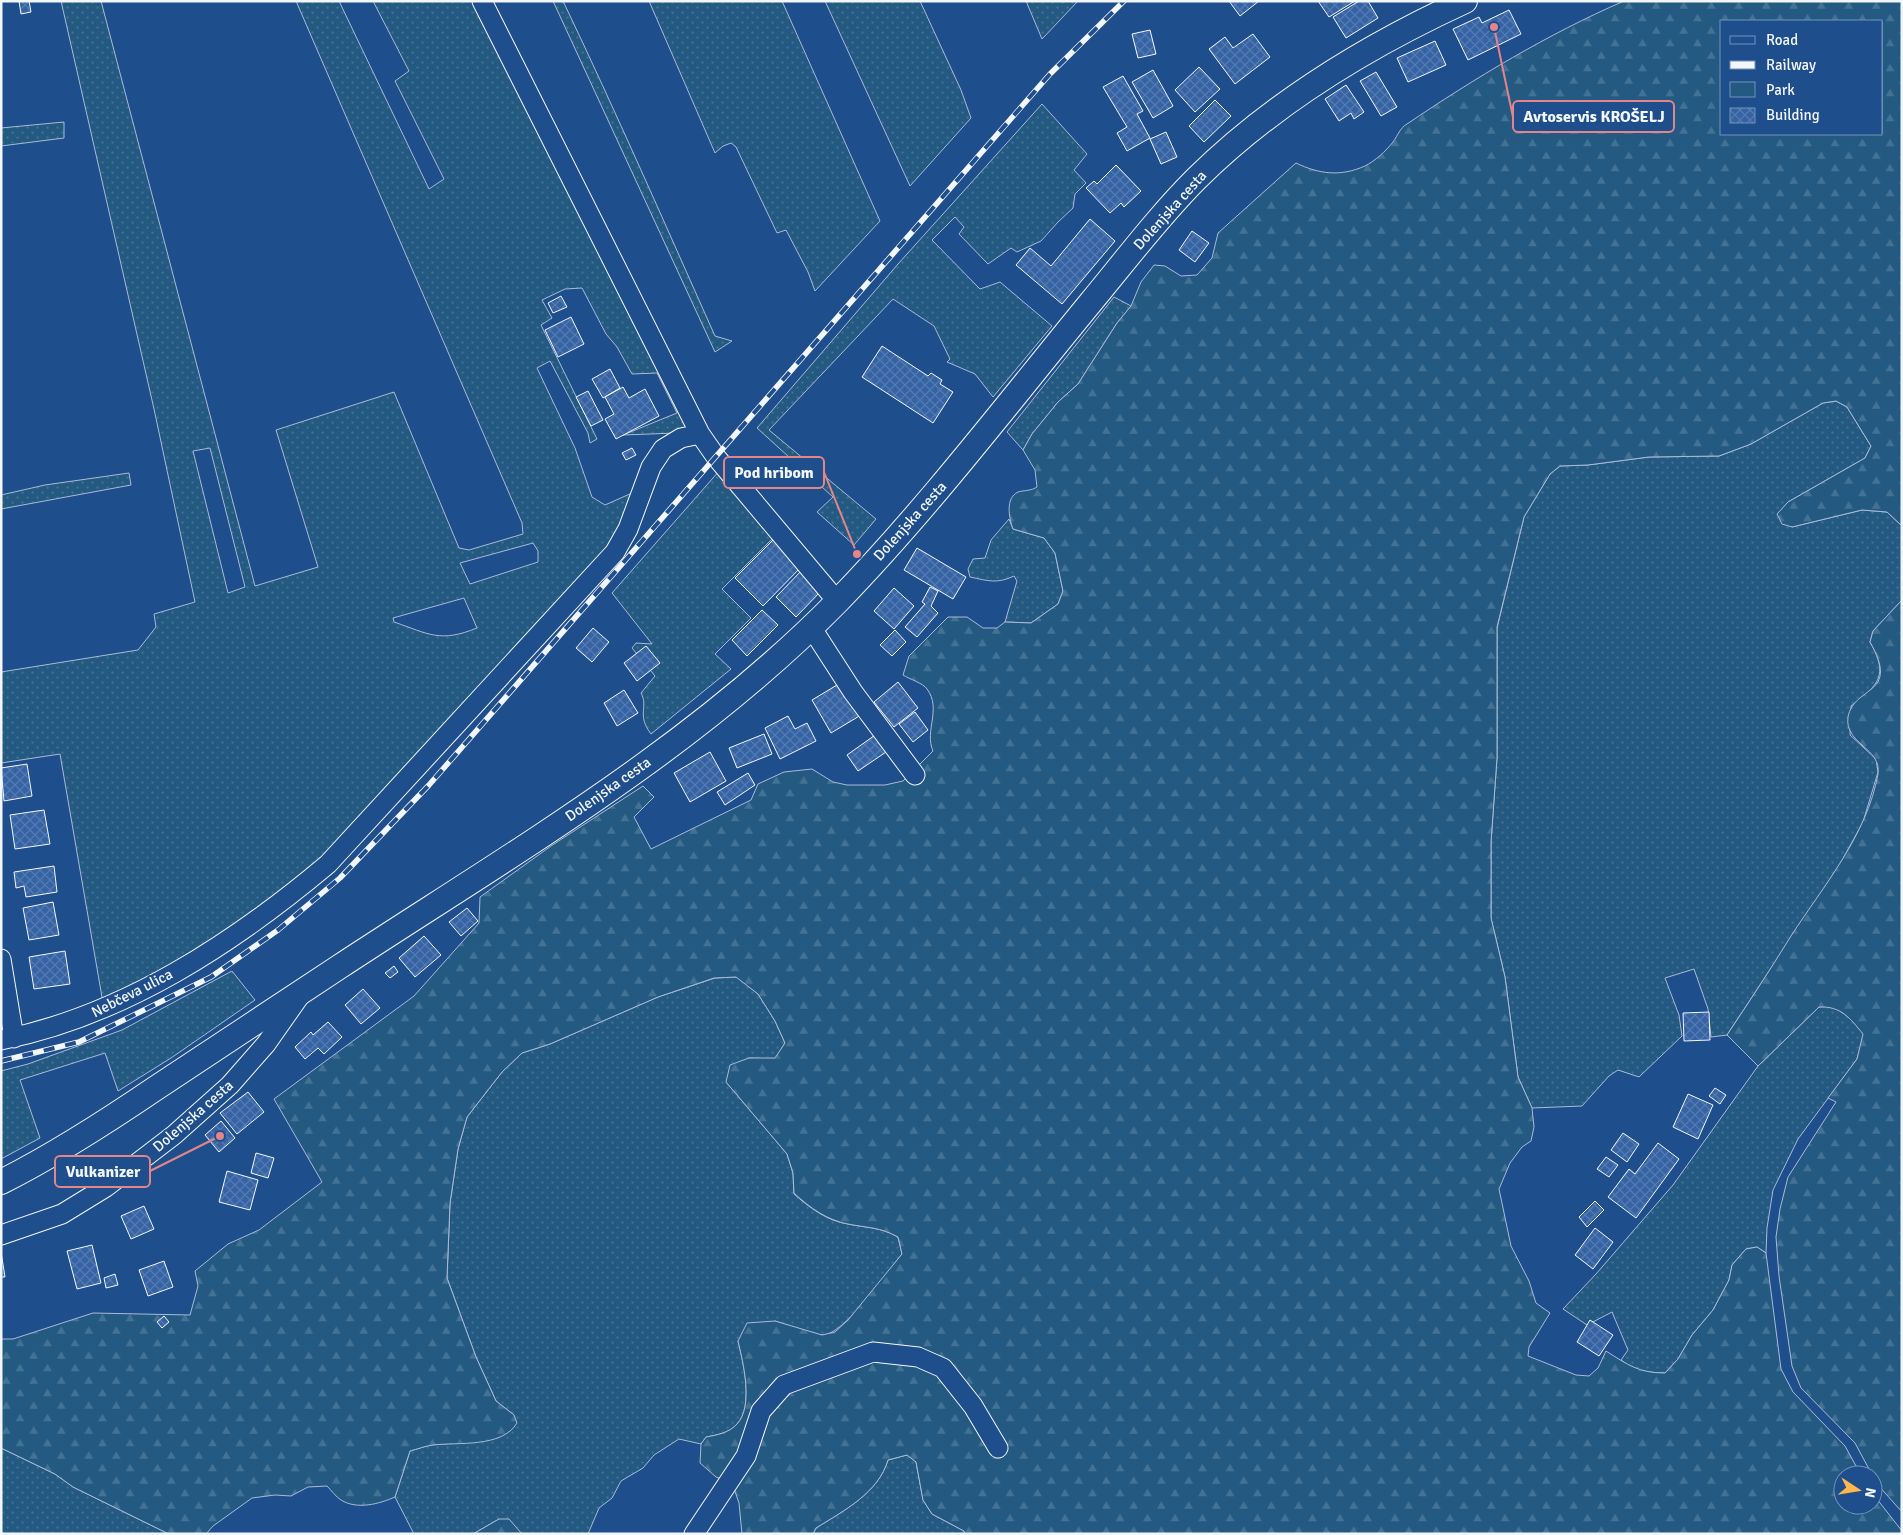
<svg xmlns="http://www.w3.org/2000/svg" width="1903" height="1535" font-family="Signika,sans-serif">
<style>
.green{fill:url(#green-dots);stroke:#a8bbd7;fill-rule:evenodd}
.forest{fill:url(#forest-firs);stroke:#a8bbd7;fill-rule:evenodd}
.building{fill:url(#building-cross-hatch);stroke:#f2f6ff}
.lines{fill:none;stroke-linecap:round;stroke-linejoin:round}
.minor-casing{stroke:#f2f6ff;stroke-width:21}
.major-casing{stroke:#f2f6ff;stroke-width:26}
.minor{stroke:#1f4e8c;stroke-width:19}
.major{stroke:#1f4e8c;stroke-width:24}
.rail-casing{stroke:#f2f6ff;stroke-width:5.5}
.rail{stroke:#1f4e8c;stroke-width:4;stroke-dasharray:11;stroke-linecap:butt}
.labels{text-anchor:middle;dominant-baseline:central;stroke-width:4;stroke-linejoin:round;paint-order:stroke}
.street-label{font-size:15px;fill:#f2f6ff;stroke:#1f4e8c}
.leader{fill:none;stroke:#e38589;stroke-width:2}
.callout-dot{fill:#e38589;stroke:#1f4e8c;stroke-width:2}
.callout{fill:#1f4e8c;stroke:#e38589;stroke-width:2}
.callout-label{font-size:16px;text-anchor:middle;font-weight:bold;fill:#f2f6ff}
</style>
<defs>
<pattern id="green-dots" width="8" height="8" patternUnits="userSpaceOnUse" patternTransform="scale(1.25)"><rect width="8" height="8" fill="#245a82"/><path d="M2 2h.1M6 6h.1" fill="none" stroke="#447295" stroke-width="1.8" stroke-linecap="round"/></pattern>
<pattern id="forest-firs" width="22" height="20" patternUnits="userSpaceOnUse" patternTransform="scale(1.25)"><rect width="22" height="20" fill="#245a82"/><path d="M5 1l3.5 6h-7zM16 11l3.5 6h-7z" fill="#447295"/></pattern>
<pattern id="building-cross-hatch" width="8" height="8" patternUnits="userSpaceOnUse" patternTransform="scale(1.25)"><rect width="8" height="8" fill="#3563a3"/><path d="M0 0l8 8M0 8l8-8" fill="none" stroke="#537ab1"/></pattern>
</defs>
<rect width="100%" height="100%" fill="#1f4e8c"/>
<path class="green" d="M61,1H101L255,586L318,567L276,430L394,392L459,548L469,550L523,534L522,523L296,1H339L429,189L444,179L395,81L409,71L373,1H477L687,422L685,429L676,433L623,435L677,413L657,373L632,374L617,347L606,334L582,288L565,289L542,300L552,318L541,325L597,439L590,443L588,433L550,361L537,368L575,448L592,497L605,505L632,493L631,502L609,547L312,870L188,957L103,1003L60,754L1,763V672L138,650L156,627L154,614L195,602L154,409ZM210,448L245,587L228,593L193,451ZM533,543L538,551V562L470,584L460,563ZM464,598L477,628C440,643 429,634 394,622L393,618Z
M553,1H563C616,112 665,224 715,336L732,341L715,352Z
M649,1H782L880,221L815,291L808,272L786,230L777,233L736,147L731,143L723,146L715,153Z
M825,1H920L961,90L971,118L910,186Z
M1026,1H1078L1042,39Z
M1042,104L1087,154L1074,170L1086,183L1075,194L1073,208L1058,222L1041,241L1017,252L1011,248L988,264L959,234L964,227L955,217L932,240L980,289L1000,282L1052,326L993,397L975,374L947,362L950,359L934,326L893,299L769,430L876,519L854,545L817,512L833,497L757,428L898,264Z
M64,122V138L1,146V128Z
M1114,297L1131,306L1117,323L1078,384L1058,402L1032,434L1023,450L1007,432Z
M1836,401L1847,407L1871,446L1865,458L1788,502L1778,514L1792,527L1862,510L1887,512L1902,526V600L1873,631L1870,642C1889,675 1879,685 1851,706L1850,735L1876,759L1878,772L1863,822L1840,864L1727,1035L1711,1037L1708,1009L1694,969L1665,978L1679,1015L1682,1036L1639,1077L1618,1070L1609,1076L1582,1106L1532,1108L1518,1077L1505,977L1491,918V842L1497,758V628L1524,517L1550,474L1560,466L1588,465L1649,457L1719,456L1751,444L1823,403Z
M720,470L777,534L722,589L751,618L715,654L731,669L651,734C636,714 649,708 641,693L655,676L632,648L636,643L652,644L612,593Z
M129,473L131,485L1,509V495L45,485Z
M1009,519L1013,529L1044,538L1055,553L1063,591L1058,604L1031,623L1005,622L1017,581L1014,576C997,584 989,581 970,577L968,569L973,559L985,558L991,540Z
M232,971L255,1000L171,1058L118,1091L105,1053L20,1080L40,1138L1,1159V1071L28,1064L122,1030Z
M737,977L758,994L775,1021L785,1043L775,1059L749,1058L726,1082L787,1154L793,1173L794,1194C810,1208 827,1221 848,1224C868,1228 880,1227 898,1237L902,1254C887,1272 845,1334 823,1335C808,1335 789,1325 775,1321L738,1341C743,1362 754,1406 737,1424C729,1433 717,1435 706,1437L701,1444L679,1439L654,1455L643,1468L621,1481L612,1498L599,1508L588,1534H522L499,1519L473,1534H414L395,1497L410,1451L430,1445L457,1443L514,1415L496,1401L476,1357L447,1278L450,1203L458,1149L467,1117L502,1072L522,1053L550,1044L658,997L715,978Z
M1833,1006L1851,1019L1864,1034L1857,1059L1798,1139L1773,1190L1767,1228L1766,1253L1757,1247L1746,1249L1732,1265L1729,1280L1713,1310L1692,1335L1678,1359L1665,1373C1649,1373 1634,1371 1621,1360L1628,1350L1612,1312L1587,1325L1563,1309L1596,1274L1673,1185L1758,1066L1819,1007Z
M1,1448L55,1474L73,1487L169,1534H1Z
M907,1455L916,1462L923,1500L932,1514L964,1531L965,1534H813L816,1528C845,1510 878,1493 888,1460Z"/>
<path class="forest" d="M1624,1H1902V526L1887,512L1862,510L1792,527L1782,524L1777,514L1788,502L1865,458L1871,446L1847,407L1836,401L1823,403L1751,444L1719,456L1649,457L1588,465L1560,466L1550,474L1524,517L1497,627V758L1491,842V918L1505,977L1518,1077L1532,1108L1534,1127L1531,1141L1522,1147L1510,1163L1499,1189L1511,1246L1529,1281L1536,1303L1550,1313L1529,1347L1528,1356L1576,1375L1589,1376L1598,1368L1606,1351C1628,1365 1639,1373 1665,1373L1678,1359L1692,1335L1713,1310L1729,1280L1732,1265L1746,1249L1757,1247L1766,1253L1781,1369L1793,1392L1845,1446L1861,1475H1843V1505H1873V1494L1902,1531V1534H965L964,1531L932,1514L923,1500L916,1462L907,1455L888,1460C878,1493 845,1510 816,1528L813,1534H742L739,1503L732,1483L716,1477L700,1463L701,1444L706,1437C717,1435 729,1433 737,1424C754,1406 743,1362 738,1341L747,1323L775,1321L822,1335L835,1332L848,1320L902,1254L898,1237C880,1227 868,1228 848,1224C827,1220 810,1208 794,1193L793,1173L787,1154L726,1082L730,1065L749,1058H775L785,1043L775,1021L758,994L736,977L714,978L658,997L550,1044L522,1053L502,1072L467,1117L458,1149L450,1203L447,1278L476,1357L496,1401L514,1415L517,1423C502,1448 458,1442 433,1445C425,1446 418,1449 410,1451L395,1497C379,1504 357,1510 341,1500C336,1497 331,1490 327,1486L308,1487L291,1496L275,1495L252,1498L213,1526L206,1534H169L73,1487L55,1474L1,1448V1339H13L93,1313L190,1315L198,1286L195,1271L228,1244L259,1230L322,1182L274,1099L414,996L479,923L480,897L551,846L643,786L654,797L634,817L651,849L751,800L758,784L784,772L812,769L833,782L847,785H885L903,781L933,751C924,731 942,709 927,689C923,683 909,679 903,675L909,656L948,617H967L983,628H997L1005,622L1031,623L1058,604L1063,591L1055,553L1044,538L1013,529C1009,518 1005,498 1018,492C1025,490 1031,491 1037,487L1035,470L1023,450L1032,434L1058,402L1078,384L1117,323L1131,306L1141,282L1154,265L1165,266L1181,276L1197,275L1212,258L1218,233L1296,163C1319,174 1340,177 1365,166C1375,161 1386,151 1393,142C1398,135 1400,128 1407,124C1475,78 1548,34 1624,1ZM1722,21H1882V134H1722Z
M1902,600V1512L1877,1484L1855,1443L1801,1388L1792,1366L1779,1276L1776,1237L1780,1209L1788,1177L1836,1102L1828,1098L1857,1059L1863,1034C1850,1018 1841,1006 1819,1007L1758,1066L1727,1035C1749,1002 1770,970 1791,936C1824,885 1867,835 1878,774C1882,748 1844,744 1848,717C1854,685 1901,696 1870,642L1873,631Z
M499,1519H509L522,1534H473Z"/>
<path class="building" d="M19,1H29L31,12L21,14Z
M1229,1H1259L1240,16Z
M1318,1H1355L1329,17Z
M1359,1H1368L1378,18L1346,38L1333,17Z
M1509,10L1521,34L1468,60L1453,29L1479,17L1482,23Z
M1150,30L1156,54L1138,58L1132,34Z
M1253,34L1270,57L1235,84L1209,49L1225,37L1233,48Z
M1435,41L1446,65L1408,82L1397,58Z
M1199,67L1220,89L1195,112L1175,90Z
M1153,70L1173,106L1153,118L1132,82Z
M1376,72L1397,107L1381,116L1360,81Z
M1123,76L1143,111L1137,114L1150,138L1127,151L1117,133L1127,127L1103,87Z
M1346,85L1364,112L1354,119L1351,113L1339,121L1325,99Z
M1215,100L1231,116L1204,142L1189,126Z
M1166,132L1177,157L1161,164L1150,139Z
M1116,165L1141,191L1124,207L1121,203L1110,213L1086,188L1094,181L1097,184Z
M1090,219L1115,241L1062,304L1016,265L1030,248L1051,266Z
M1192,231L1209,243L1195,262L1179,250Z
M561,296L567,307L553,313L548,303Z
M571,317L584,344L558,357L545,330Z
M882,346L928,376L931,373L942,380L940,384L953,392L933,423L862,377Z
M610,369L620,388L603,398L592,379Z
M623,387L629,398L645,389L659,416L616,439L605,419L614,414L605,397Z
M588,391L603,420L591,426L576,397Z
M632,448L636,455L626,460L622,453Z
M775,538L803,565L763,606L735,578Z
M917,548L966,577L953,599L904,570Z
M803,569L823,589L796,617L776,597Z
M930,587L938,591L931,606L938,613L917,637L905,627L925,604L922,602Z
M894,588L914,606L894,629L874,611Z
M762,610L778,625L747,656L732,640Z
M593,628L609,642L592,662L576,648Z
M895,630L906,642L892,656L880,645Z
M646,646L660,663L637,681L624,663Z
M842,682L861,715L831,733L812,700Z
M898,682L918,708L894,727L874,702Z
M624,690L638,713L617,726L604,703Z
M915,712L928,730L913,742L899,724Z
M788,716L795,729L807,723L816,741L780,759L765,728Z
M878,733L889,750L858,771L847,755Z
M764,734L772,754L737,768L729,748Z
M710,752L726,781L690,802L674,773Z
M27,764L32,796L4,801L1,768Z
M748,773L755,785L725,805L717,792Z
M44,810L50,844L15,849L10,815Z
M54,866L57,892L26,897L24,886L16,888L14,872Z
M53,902L59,935L29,940L23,908Z
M467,908L478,921L461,936L449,922Z
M424,936L441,955L415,977L399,958Z
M65,951L70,984L34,989L29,957Z
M394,966L398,972L390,978L385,973Z
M363,989L380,1008L361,1024L345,1005Z
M1709,1012L1710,1040L1684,1041L1683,1013Z
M328,1022L342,1037L324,1054L318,1048L305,1059L295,1047L311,1032L313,1035Z
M1715,1088L1726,1095L1720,1104L1709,1096Z
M248,1092L264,1112L237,1134L220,1113Z
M1688,1094L1713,1105L1698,1139L1673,1127Z
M221,1121L235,1138L219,1152L205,1135Z
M1623,1133L1639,1144L1627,1162L1611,1150Z
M1658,1143L1679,1159L1636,1218L1608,1197L1629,1169L1635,1174Z
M256,1153L274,1158L268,1178L251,1173Z
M1606,1157L1618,1165L1609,1177L1597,1169Z
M227,1171L258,1180L250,1210L219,1202Z
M1595,1201L1604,1210L1587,1227L1579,1217Z
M144,1206L154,1229L131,1239L121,1216Z
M1595,1228L1613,1242L1593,1269L1575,1255Z
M92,1245L101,1283L77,1289L67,1251Z
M1,1252L5,1277H1Z
M164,1261L173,1287L148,1296L139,1270Z
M115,1274L118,1285L106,1288L104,1278Z
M164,1316L169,1322L162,1328L157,1322Z
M1590,1320L1613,1335L1599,1356L1577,1342Z"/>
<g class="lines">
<defs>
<path id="minor" d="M482,1L700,434L716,457L837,601
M811,627L853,692L915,775
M1,959L14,1038
M1,1040C123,1016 234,943 328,864L615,552L628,529L651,467L663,449L681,438L700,434
M1,1235L62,1214L106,1187L174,1135L230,1085L266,1044L299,997
M694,1534L746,1456L761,1411L784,1385L873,1352L918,1357L943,1368L973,1406L998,1448"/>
<path id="major" d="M1,1182C55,1155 106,1122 156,1088C217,1048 278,1007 339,967C511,854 693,749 838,601C929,507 1008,403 1091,302C1125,261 1158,217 1196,179C1273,103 1367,46 1465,1"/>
</defs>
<use href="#minor" class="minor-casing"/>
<use href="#major" class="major-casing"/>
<use href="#minor" class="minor"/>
<use href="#major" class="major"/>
<defs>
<path id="rail" d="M1,1061L79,1042L211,977L278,930L340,878L429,785L1050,74L1124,1"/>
</defs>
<use href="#rail" class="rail-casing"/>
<use href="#rail" class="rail"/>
</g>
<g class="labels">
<g class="street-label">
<text transform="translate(1170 210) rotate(-48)">Dolenjska cesta</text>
<text transform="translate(910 521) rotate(-48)">Dolenjska cesta</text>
<text transform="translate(608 789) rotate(-35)">Dolenjska cesta</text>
<text transform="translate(132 993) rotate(-27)">Nebčeva ulica</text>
<text transform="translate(193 1116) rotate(-41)">Dolenjska cesta</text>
</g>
</g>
<path class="leader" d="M1494 27L1513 117M857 554L824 472M220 1136L150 1171"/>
<g class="callout-dot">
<circle cx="1494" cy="27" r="5"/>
<circle cx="857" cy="554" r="5"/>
<circle cx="220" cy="1136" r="5"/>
</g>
<g class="callout">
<rect x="1513" y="101" width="161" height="31" rx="5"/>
<rect x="724" y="457" width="100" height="31" rx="5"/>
<rect x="55" y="1156" width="95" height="31" rx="5"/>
</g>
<g class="callout-label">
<text x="1594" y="122">Avtoservis KROŠELJ</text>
<text x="774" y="478">Pod hribom</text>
<text x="103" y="1177">Vulkanizer</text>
</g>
<rect width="1903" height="1535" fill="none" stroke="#f2f6ff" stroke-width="5"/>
<rect x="1720" y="20" width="162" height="115" fill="#1f4e8c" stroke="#7391ba"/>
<rect x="1730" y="36" width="25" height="8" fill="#1f4e8c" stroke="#7391ba"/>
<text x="1766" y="45" font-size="15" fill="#f2f6ff">Road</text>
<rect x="1730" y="61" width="25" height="8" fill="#f2f6ff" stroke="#7391ba"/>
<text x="1766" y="70" font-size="15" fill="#f2f6ff">Railway</text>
<rect x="1730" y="82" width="25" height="15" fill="#245a82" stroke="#7391ba"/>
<text x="1766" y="95" font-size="15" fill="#f2f6ff">Park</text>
<rect x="1730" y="108" width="25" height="15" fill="url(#building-cross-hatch)" stroke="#7391ba"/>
<text x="1766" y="120" font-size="15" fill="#f2f6ff">Building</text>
<g transform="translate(1858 1490) rotate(102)"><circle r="24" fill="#1f4e8c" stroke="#7391ba"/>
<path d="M0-4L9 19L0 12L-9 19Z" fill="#ffb74d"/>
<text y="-8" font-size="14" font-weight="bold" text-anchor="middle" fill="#f2f6ff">N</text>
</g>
</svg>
